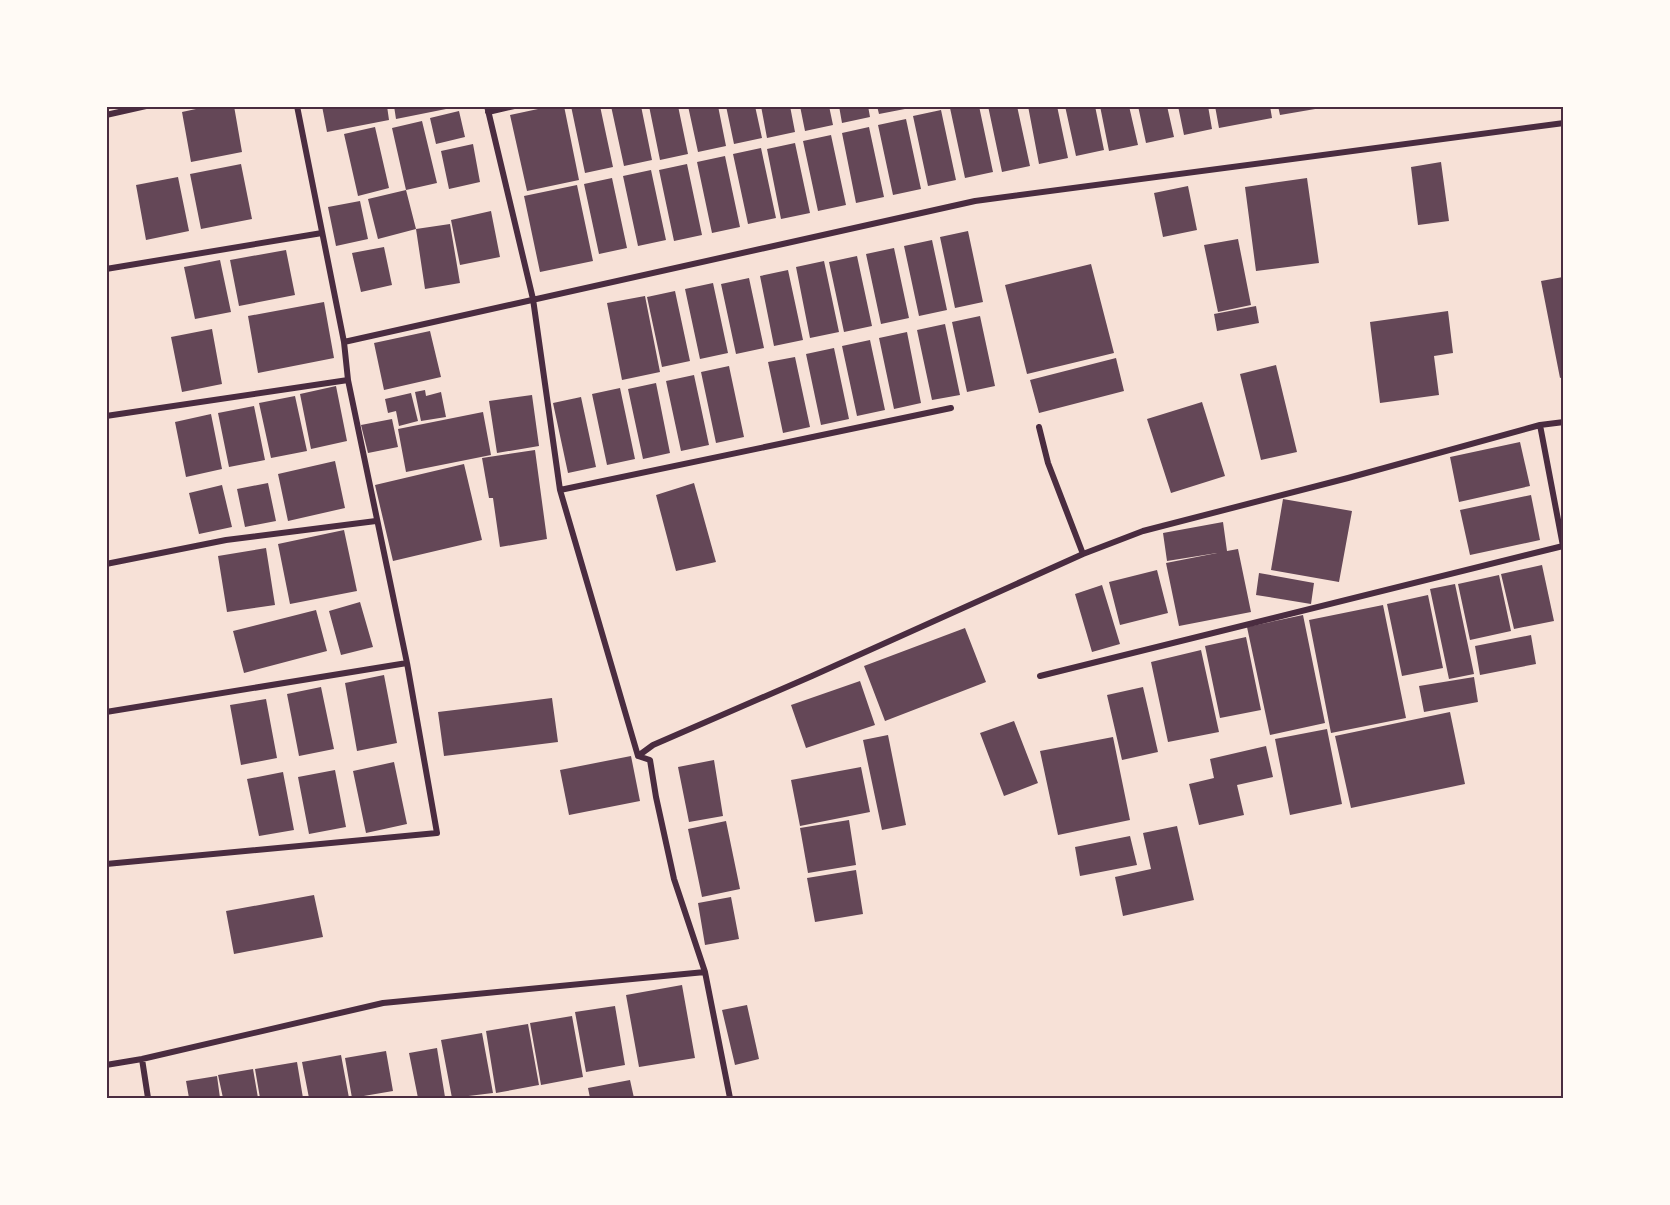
<svg xmlns="http://www.w3.org/2000/svg" width="1670" height="1205" font-family="Mulish,sans-serif">
<style>
.building{fill:#644757}
.lines{fill:none;stroke-linecap:round;stroke-linejoin:round}
.minor{stroke:#4a2c40;stroke-width:6}
.neatline{fill:none;stroke:#4a2c40;stroke-width:2}
</style>
<rect width="100%" height="100%" fill="#f7e1d7"/>
<path class="building" d="M210,106H234L242,152L191,162L182,112Z
M322,106H387L389,120L327,132Z
M394,106H451V108L396,119Z
M552,106H564L579,180L527,191L510,115Z
M571,106H600L613,167L585,173Z
M611,106H641L652,160L624,166Z
M649,106H678L688,154L660,160Z
M688,106H718L726,146L698,152Z
M726,106H755L762,138L734,144Z
M761,106H790L795,132L767,138Z
M800,106H829L833,125L805,131Z
M839,106H868L870,117L842,123Z
M877,106H910V108L879,114Z
M956,106H979L993,172L965,178L950,108Z
M988,106H1017L1030,166L1002,172Z
M1028,106H1057L1068,158L1039,164Z
M1065,106H1095L1104,150L1076,156Z
M1100,106H1129L1138,145L1109,151Z
M1138,106H1167L1174,137L1146,143Z
M1178,106H1208L1212,129L1184,135Z
M1215,106H1270L1272,118L1219,128Z
M1278,106H1321V108L1280,115Z
M941,110L956,180L928,186L913,116Z
M459,111L465,137L436,144L430,118Z
M906,119L921,189L893,195L878,125Z
M422,121L437,183L406,190L392,128Z
M375,127L389,188L358,196L344,134Z
M869,127L884,197L856,203L842,133Z
M831,135L846,205L818,211L803,141Z
M795,143L810,213L781,219L767,149Z
M473,144L480,182L449,189L441,151Z
M761,148L776,218L748,224L733,154Z
M725,156L740,227L712,233L697,162Z
M1441,162L1449,221L1418,225L1411,167Z
M241,164L252,219L201,229L190,174Z
M687,164L702,235L674,241L659,170Z
M651,170L666,240L638,246L623,176Z
M178,177L189,231L146,240L136,185Z
M612,178L627,248L599,254L584,184Z
M1307,178L1319,263L1256,271L1245,187Z
M577,185L593,261L540,272L524,196Z
M1188,186L1197,230L1163,237L1154,193Z
M406,190L416,229L378,239L368,199Z
M360,201L368,239L336,246L328,207Z
M491,211L500,257L460,265L451,220Z
M450,224L460,283L425,289L416,229Z
M968,231L983,302L955,308L940,237Z
M1238,239L1251,305L1218,312L1204,245Z
M932,240L947,310L919,316L904,246Z
M384,247L392,285L361,292L352,253Z
M894,248L909,318L881,324L866,254Z
M286,250L295,295L239,306L230,260Z
M857,256L872,326L844,332L829,262Z
M220,260L231,312L195,319L184,267Z
M824,261L839,332L810,338L796,267Z
M1091,264L1114,353L1027,374L1005,285Z
M788,270L803,340L774,346L760,276Z
M1563,277V377L1560,378L1541,281Z
M749,278L764,348L736,354L721,284Z
M713,283L728,353L700,359L685,289Z
M675,291L690,361L662,367L647,297Z
M645,296L660,372L622,380L607,303Z
M324,302L334,358L258,373L248,316Z
M1256,306L1259,323L1217,331L1214,314Z
M1448,311L1453,353L1434,356L1439,395L1380,403L1370,322Z
M980,316L995,386L967,392L952,322Z
M945,324L960,395L932,400L917,330Z
M212,329L222,384L182,392L171,337Z
M430,331L441,377L384,390L374,343Z
M907,332L921,403L894,409L879,338Z
M870,340L885,410L857,416L842,346Z
M834,348L849,419L821,425L806,354Z
M795,357L810,427L783,433L768,362Z
M1116,358L1124,391L1039,413L1030,380Z
M1276,365L1297,452L1261,460L1240,374Z
M729,366L744,437L716,443L701,372Z
M694,375L709,445L681,451L666,381Z
M656,383L670,453L643,459L628,389Z
M336,386L347,441L311,449L300,394Z
M620,388L635,459L607,465L592,394Z
M425,390L426,396L441,392L446,417L421,421L415,392Z
M411,393L418,421L399,426L396,411L388,413L385,399Z
M532,395L539,446L497,453L489,401Z
M295,396L307,451L271,458L259,403Z
M581,397L596,467L568,473L553,403Z
M1202,402L1225,476L1171,493L1147,419Z
M254,406L265,460L229,467L218,413Z
M483,412L491,455L406,472L398,429Z
M211,414L222,469L186,477L175,422Z
M392,419L398,447L368,453L361,425Z
M1520,442L1530,486L1459,502L1450,457Z
M535,450L547,539L500,547L493,498H489L482,458Z
M335,461L345,508L288,521L278,474Z
M464,464L482,540L393,561L375,485Z
M268,483L276,521L245,527L237,489Z
M694,483L716,562L676,571L656,495Z
M222,485L232,527L199,534L189,493Z
M1531,495L1540,540L1470,555L1460,510Z
M1283,499L1352,511L1339,582L1271,570Z
M1223,522L1227,551L1238,549L1251,612L1179,626L1166,563L1217,553L1167,561L1163,533Z
M344,530L357,591L290,604L278,544Z
M266,548L275,605L227,612L218,556Z
M1542,565L1554,621L1514,629L1501,574Z
M1157,570L1168,613L1120,625L1109,582Z
M1259,573L1314,583L1311,604L1256,595Z
M1499,575L1511,631L1470,640L1458,584Z
M1455,584L1474,674L1449,679L1430,589Z
M1102,585L1120,644L1092,652L1075,594Z
M1428,595L1443,668L1402,676L1387,604Z
M360,602L373,647L341,655L329,611Z
M1383,605L1406,718L1331,733L1309,620Z
M316,610L327,651L244,673L233,631Z
M1303,615L1325,723L1270,735L1247,627Z
M965,628L986,682L885,721L864,666Z
M1531,635L1536,664L1480,675L1475,646Z
M1246,637L1261,710L1220,718L1205,646Z
M1201,650L1219,732L1168,742L1151,662Z
M384,675L397,743L357,751L345,683Z
M1474,677L1478,702L1424,712L1419,686Z
M860,681L875,725L806,748L791,705Z
M321,687L334,749L299,756L287,694Z
M1143,687L1158,752L1122,760L1107,695Z
M552,698L558,742L444,756L438,712Z
M266,699L277,758L241,765L230,705Z
M1450,712L1465,784L1351,808L1335,736Z
M1014,721L1038,783L1004,796L980,733Z
M1327,729L1342,804L1290,815L1275,739Z
M888,735L906,825L882,830L863,740Z
M1113,737L1130,820L1058,835L1040,751Z
M1266,746L1273,777L1237,785L1244,815L1199,825L1189,784L1214,778L1210,759Z
M631,756L640,801L569,815L560,770Z
M714,760L723,816L689,822L678,767Z
M394,762L407,824L366,833L353,771Z
M861,767L870,812L800,826L791,780Z
M335,770L346,827L309,834L298,777Z
M283,772L294,830L259,836L247,779Z
M849,820L856,865L808,873L800,828Z
M726,821L740,889L702,897L688,829Z
M1177,826L1194,900L1123,916L1115,877L1151,869L1143,833Z
M1130,836L1137,865L1080,876L1075,847Z
M856,870L863,914L815,922L807,878Z
M314,895L323,937L234,954L226,911Z
M731,897L739,939L705,945L698,903Z
M682,985L695,1058L639,1067L626,995Z
M747,1005L759,1059L735,1065L722,1010Z
M615,1006L625,1065L586,1072L575,1012Z
M572,1016L583,1077L541,1085L530,1023Z
M528,1024L539,1085L496,1093L486,1031Z
M482,1033L493,1093L452,1098L441,1040Z
M437,1048L445,1097L418,1098L409,1053Z
M386,1051L393,1091L352,1098L345,1058Z
M341,1055L349,1098H309L302,1062Z
M297,1062L303,1098H260L255,1069Z
M253,1069L258,1098H223L218,1075Z
M217,1076L220,1098H189L186,1081Z
M630,1080L634,1098H590L588,1088Z"/>
<g class="lines">
<path class="minor" d="M487,106L533,299L560,490L951,408
M488,112L514,106
M106,115L146,106
M106,269L322,233
M344,342L975,201L1564,123
M106,416L348,380
M1039,427L1048,463L1083,554
M560,490L638,756
M106,564L226,540L376,521
M1040,676L1563,546L1540,425
M106,712L407,663
M106,864L437,833L407,663L348,380L344,342L297,106
M705,972L730,1098
M142,1059L148,1098
M106,1065L142,1059L383,1003L705,972L674,879L656,797L650,760L638,756L653,745L812,676L1083,554L1143,531L1348,478L1540,425L1564,422"/>
</g>
<rect width="1670" height="1205" fill="none" stroke="#fffaf5" stroke-width="216"/>
<rect x="108" y="108" width="1454" height="989" class="neatline"/>
</svg>
